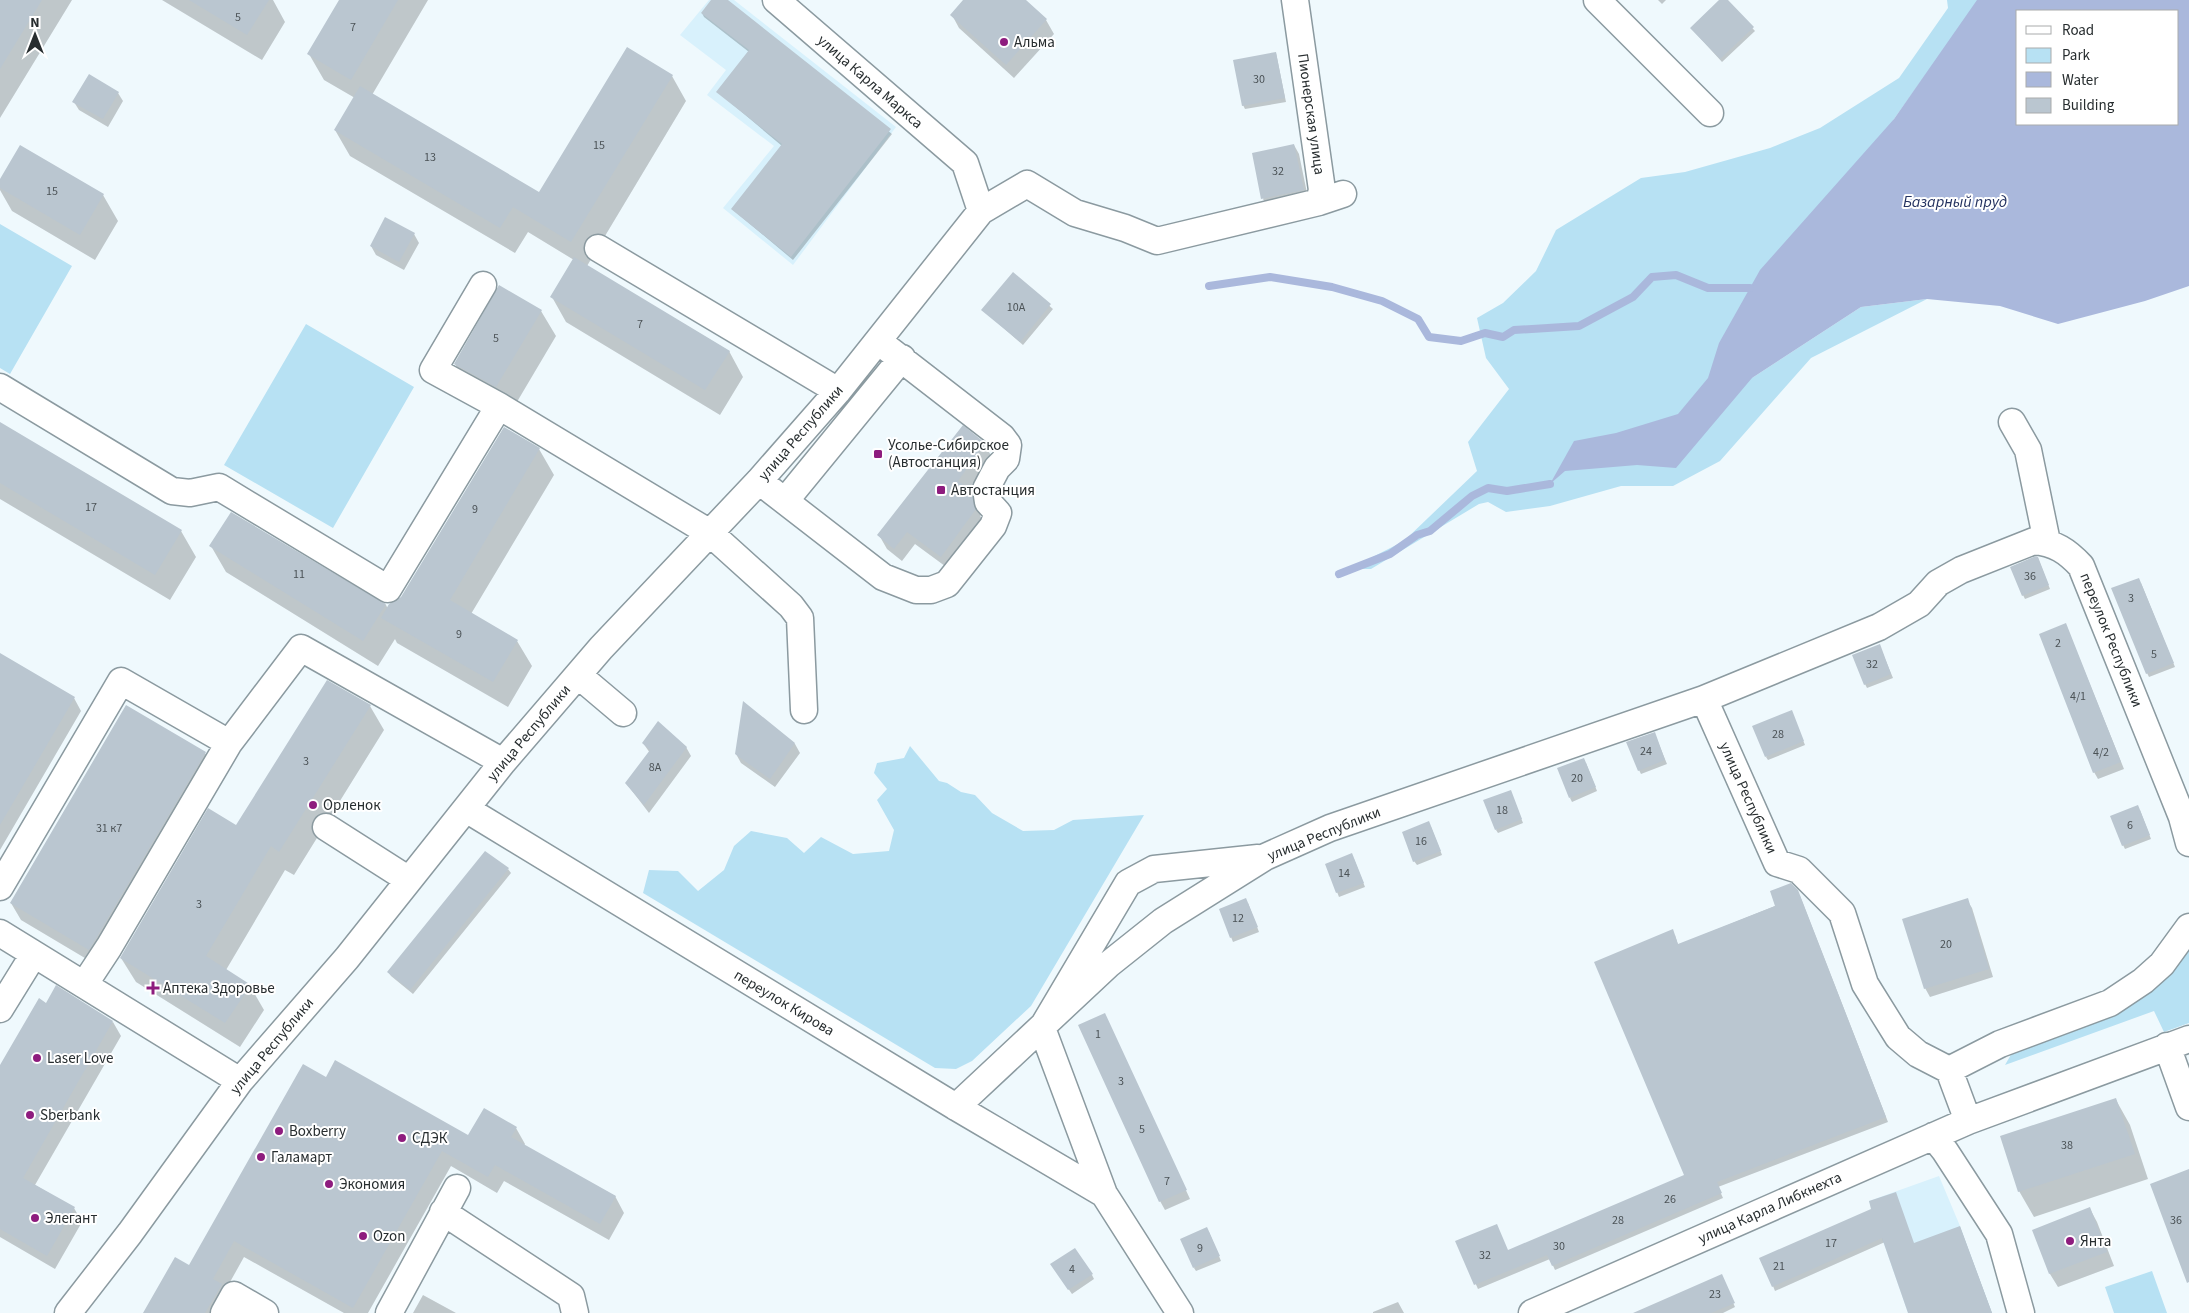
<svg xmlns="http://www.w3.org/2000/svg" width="2189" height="1313" font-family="'Source Sans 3',sans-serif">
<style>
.built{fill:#d8f1fc}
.green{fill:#b7e1f3}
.water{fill:#aab8dc;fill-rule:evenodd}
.shadow{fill:#0003}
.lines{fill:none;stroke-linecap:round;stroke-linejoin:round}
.stream{stroke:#aab8dc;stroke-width:8}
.building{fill:#bac6d0}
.minor-casing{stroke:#8b9aa0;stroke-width:29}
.minor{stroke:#fff;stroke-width:26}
.poi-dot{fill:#8e1c7e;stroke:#fff;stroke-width:2}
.labels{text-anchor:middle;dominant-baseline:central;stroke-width:4;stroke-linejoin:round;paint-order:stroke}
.number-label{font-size:12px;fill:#4c5357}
.poi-label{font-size:15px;fill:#272d2f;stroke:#fff;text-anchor:start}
.street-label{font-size:15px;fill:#272d2f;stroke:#fff}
.water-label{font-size:16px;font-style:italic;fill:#243260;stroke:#fff}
</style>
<rect width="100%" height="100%" fill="#eff9fd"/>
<path class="built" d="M709,0H734L896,127L793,265L723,208L774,146L707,95L726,70L680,35Z
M1939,1176L1960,1226L1992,1313H1908L1869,1201Z"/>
<path class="green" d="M1947,0H1979L1894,119L1752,378L1861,307L1927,299L1811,358L1720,461L1673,486H1621L1550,506L1506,512L1488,502L1479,504L1371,569H1349L1404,541L1477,471L1468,442L1509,389L1486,358L1477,318L1503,303L1536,271L1556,230L1641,178L1685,172L1770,148L1820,128L1899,78L1948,8Z
M0,224L72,266L10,374L0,368Z
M306,324L414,387L333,528L224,465Z
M910,746L939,781L947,783L961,792L975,795L992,813L1023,831L1054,830L1073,820L1144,815L1031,1006L972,1061L956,1069L935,1068L643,893L649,870L678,871L698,891L724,870L734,846L751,831L787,838L804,853L821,837L853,854L889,851L894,830L877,800L887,789L874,773L877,763L904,758Z
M2189,945V1023L2164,1032L2154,1011L2005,1065L2016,1046Z
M2152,1271L2167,1313H2114L2105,1287Z"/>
<path class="water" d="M1977,0H2189V286L2145,301L2058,324L2000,306L1927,299L1861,307L1752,378L1676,468L1637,465L1565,471L1550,484L1574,441L1616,433L1678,414L1708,378L1719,343L1760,270L1894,119ZM2018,11H2178V124H2018Z"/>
<path class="shadow" d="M0,0H72L0,118Z
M162,0H273L285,22L262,60Z
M341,0H428L372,95L540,194L672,76L686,101L587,266L729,351L743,377L720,415L566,322L552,297L574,260L528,232L515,253L350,156L335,130L355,98L324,80L309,54Z
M713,0H726L892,134L793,260L732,209L782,146L718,92L749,52L704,17L702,13Z
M965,0H1024L1046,20L1054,34L1014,78L959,28L952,15Z
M1658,0H1666L1662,4Z
M1721,0H1726L1755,31L1722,62L1691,28Z
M1276,53L1286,102L1245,109L1243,105Z
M118,93L123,101L108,127L79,110L74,102Z
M1294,145L1299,154L1308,198L1268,207L1263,199Z
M0,181L103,195L118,221L95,260L12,211L0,190Z
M414,234L419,243L404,270L376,255L371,246Z
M1013,274L1053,309L1023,345L983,310Z
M541,311L556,336L511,412L470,390L455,364Z
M0,424L181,531L196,557L170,600L0,499Z
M504,428L539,449L554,475L471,614L517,641L532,666L508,707L397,643L395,639L378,666L226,572L211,546L386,605L388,609L402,598Z
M984,444L992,457L968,490L978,505L982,523L949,569L915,544L902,561L887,549L879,535Z
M2038,558L2050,589L2025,599L2023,595Z
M2141,583L2175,667L2149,677L2147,673Z
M2066,625L2124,769L2098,779L2094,772Z
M1881,649L1893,678L1867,688L1865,684Z
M0,655L74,698L81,711L0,850Z
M744,703L795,744L800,753L775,787L741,763L736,754Z
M370,706L384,730L294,875L285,870L226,970L250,986L264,1010L240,1047L136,982L121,958L237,826Z
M1793,716L1805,745L1768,760L1766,757Z
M1656,737L1667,764L1641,774L1639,770Z
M643,743L686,747L691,756L649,813L626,783L650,753Z
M205,753L216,771L100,967L21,920L11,903Z
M1586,763L1597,791L1572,802L1570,798Z
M1512,795L1523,823L1498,833L1496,830Z
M2140,810L2151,839L2125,849L2123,845Z
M1431,827L1442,855L1417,865L1414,861Z
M1354,859L1365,887L1339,897L1326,864Z
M508,869L511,873L413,994L391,976L388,972Z
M1800,896L1888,1122L1718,1187L1723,1198L1555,1270L1550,1259L1478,1289L1457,1242L1508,1251L1686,1176L1675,935L1678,945Z
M1967,900L1972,908L1993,977L1930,997L1925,988Z
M1248,903L1259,932L1233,942L1220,909Z
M1105,1015L1190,1199L1165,1210L1160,1201Z
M113,1022L121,1036L35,1185L74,1208L82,1222L55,1269L0,1237V1067Z
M326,1079L469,1137L516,1128L525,1144L524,1146L615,1196L624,1213L609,1240L504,1181L497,1193L451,1166L368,1313H344L244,1257L225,1291L223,1313H145L190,1267Z
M2116,1100L2130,1125L2148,1179L2034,1217L2019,1191Z
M1873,1209L1914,1244L1960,1227L1992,1313H1910L1885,1242L1775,1291L1773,1286Z
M2090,1209L2097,1222L2114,1266L2058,1287L2050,1274L2034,1230Z
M1209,1232L1221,1261L1196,1271L1194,1268Z
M1054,1268L1092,1275L1094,1279L1072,1294Z
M1722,1278L1735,1307L1723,1313H1646Z
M423,1295L456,1313H413Z
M1398,1302L1404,1313H1373V1312Z"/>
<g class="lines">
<path class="stream" d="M1209,286L1270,277L1332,287L1382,301L1418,319L1429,337L1461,341L1485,333L1503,337L1514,330L1579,326L1633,297L1652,277L1676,275L1708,288H1750
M1339,574L1390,554L1417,535L1430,531L1472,496L1488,488L1507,491L1550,484"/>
</g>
<path class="building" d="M0,0H42L0,69Z
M189,0H269L247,35Z
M339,0H398L351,80L307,54Z
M711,0H728L891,129L791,257L731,209L782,144L716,92L749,50L701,13Z
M963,0H1026L1047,19L1006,65L950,15Z
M1719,0H1728L1754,27L1720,59L1690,28Z
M627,47L673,75L571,242L513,207L500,228L334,130L360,86L539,192Z
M1276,52L1285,98L1242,106L1233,60Z
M89,74L119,92L103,119L72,102Z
M1294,144L1304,190L1261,199L1252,153Z
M20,145L104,194L80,235L0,188V179Z
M385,217L415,233L399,262L370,246Z
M574,257L730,351L705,390L550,297Z
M1013,272L1051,304L1020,342L981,310Z
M499,285L542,310L496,387L454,364Z
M0,422L182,530L155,575L0,483Z
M963,425L985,443L958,481L971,490L976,509L941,557L907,532L894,549L877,535Z
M504,427L540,448L450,600L518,640L493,682L381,618L389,604L401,597Z
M231,512L386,604L363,641L209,546Z
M2036,556L2038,557L2049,585L2022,596L2010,567Z
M2139,578L2174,663L2146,674L2111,588Z
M2066,623L2121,762L2093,773L2039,634Z
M1880,644L1891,674L1864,685L1852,655Z
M0,653L75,697L0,825Z
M327,680L371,705L279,852L271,846L206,956L251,985L225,1023L120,958L208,808L236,825Z
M743,701L795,743L770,779L735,754Z
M126,705L206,752L89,950L10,903Z
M1792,710L1804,741L1765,757L1752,726Z
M658,721L687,747L644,805L625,783L650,750L642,743Z
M1655,732L1665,760L1638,771L1626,742Z
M1584,758L1596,787L1569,798L1557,768Z
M1511,790L1522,819L1495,830L1483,800Z
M2138,805L2150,835L2122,846L2110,816Z
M1429,821L1441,851L1413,862L1402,832Z
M485,851L509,868L410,990L387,972Z
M1352,853L1364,883L1336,893L1325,864Z
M1791,883L1798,890L1886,1117L1717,1182L1722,1193L1552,1266L1547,1255L1474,1285L1455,1241L1497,1224L1508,1250L1684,1175L1594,962L1673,929L1678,944L1775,906L1770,891Z
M1246,898L1258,927L1230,938L1219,909Z
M1968,898L1989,969L1924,989L1902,919Z
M56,985L113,1021L23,1178L75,1207L47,1256L0,1229V1065L39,998L46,1003Z
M1105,1013L1187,1190L1159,1202L1078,1025Z
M335,1060L468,1135L484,1108L517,1127L511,1137L616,1196L600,1224L495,1165L488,1177L442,1151L353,1308L234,1241L213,1279L222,1284L205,1313H143L175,1257L189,1265L303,1064L326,1077Z
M2116,1098L2135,1154L2018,1192L2000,1136Z
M2189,1169V1282L2187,1283L2150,1184Z
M1896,1192L1914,1243L1960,1226L1992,1313H1908L1882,1238L1772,1287L1759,1258L1871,1209L1869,1201Z
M2090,1207L2107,1252L2049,1274L2032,1230Z
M1207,1227L1220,1256L1193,1268L1180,1239Z
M1075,1248L1093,1274L1068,1290L1050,1264Z
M1722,1274L1735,1303L1711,1313H1633Z"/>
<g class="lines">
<defs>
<path id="minor" d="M1295,0L1322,190L1319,202L1343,194
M1597,0L1710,113
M981,211L1027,184L1075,213L1125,228L1157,241L1319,202
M598,248L838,391
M483,285L433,370L499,406L710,533L791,606L800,618L804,710
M0,387L172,491L190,493L219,487L388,589L499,406
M2012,422L2028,450L2047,542
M759,481L883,577L916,590H931L947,584L993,526L998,513L988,502L986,489L997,468L1006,459L1008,445L1002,437L878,341
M785,501L902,358
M578,675L623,713
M1704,699L1879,627L1919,604L1938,583L1961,570L2034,541C2055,543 2067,551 2081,566L2182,817L2189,843
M466,809L956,1107L1104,1194L1180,1313
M326,827L409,880
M0,887L121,681L229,743
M0,933L240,1081
M84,985L109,947L229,743L301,648L503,762
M0,1009L34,954
M2167,1046L2189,1107
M1949,1070L2000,1044L2110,1003L2143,981L2162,964L2189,927
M956,1107L1109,964L1163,921L1265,857L1330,828L1704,699L1777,863L1799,870L1842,913L1865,984L1898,1037L1918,1054L1949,1070L1968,1121
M1933,1136L1945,1151L1999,1234L2021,1313
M1104,1194L1042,1028L1128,883L1154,869L1258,858
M443,1212L571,1296L575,1313
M68,1313L130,1233L240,1081L347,958L503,762L601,648L759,481L838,391L981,211L965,163L776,0
M224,1313L234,1295L265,1313
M389,1313L457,1188
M1532,1313L1968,1121L2189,1039"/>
</defs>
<use href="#minor" class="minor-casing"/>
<use href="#minor" class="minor"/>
</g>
<g class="poi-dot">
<circle cx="1004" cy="42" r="5"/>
<rect x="873" y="449" width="10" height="10" rx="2.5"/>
<rect x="936" y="485" width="10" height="10" rx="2.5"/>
<circle cx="313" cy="805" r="5"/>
<path d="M150.5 980.5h5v5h5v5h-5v5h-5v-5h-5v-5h5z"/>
<circle cx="37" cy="1058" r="5"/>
<circle cx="30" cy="1115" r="5"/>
<circle cx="279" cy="1131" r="5"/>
<circle cx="402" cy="1138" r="5"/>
<circle cx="261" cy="1157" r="5"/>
<circle cx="329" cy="1184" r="5"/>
<circle cx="35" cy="1218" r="5"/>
<circle cx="363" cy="1236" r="5"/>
<circle cx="2070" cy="1241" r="5"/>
</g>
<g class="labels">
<g class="number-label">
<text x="238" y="17">5</text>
<text x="353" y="27">7</text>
<text x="1259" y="79">30</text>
<text x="599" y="145">15</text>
<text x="430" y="157">13</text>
<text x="1278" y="171">32</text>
<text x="52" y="191">15</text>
<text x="1016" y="307">10А</text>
<text x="640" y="324">7</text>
<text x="496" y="338">5</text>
<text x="91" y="507">17</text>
<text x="475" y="509">9</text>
<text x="299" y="574">11</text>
<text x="2030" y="576">36</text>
<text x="2131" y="598">3</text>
<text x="459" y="634">9</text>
<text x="2058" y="643">2</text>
<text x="2154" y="654">5</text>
<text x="1872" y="664">32</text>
<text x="2078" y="696">4/1</text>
<text x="1778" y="734">28</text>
<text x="1646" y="751">24</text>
<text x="2101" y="752">4/2</text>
<text x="306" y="761">3</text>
<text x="655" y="767">8А</text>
<text x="1577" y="778">20</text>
<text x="1502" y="810">18</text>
<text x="2130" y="825">6</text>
<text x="109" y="828">31 к7</text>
<text x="1421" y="841">16</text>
<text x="1344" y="873">14</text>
<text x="199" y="904">3</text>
<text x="1238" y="918">12</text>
<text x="1946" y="944">20</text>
<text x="1098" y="1034">1</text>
<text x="1121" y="1081">3</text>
<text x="1142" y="1129">5</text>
<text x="2067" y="1145">38</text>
<text x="1167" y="1181">7</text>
<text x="1670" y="1199">26</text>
<text x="1618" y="1220">28</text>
<text x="2176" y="1220">36</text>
<text x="1831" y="1243">17</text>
<text x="1559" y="1246">30</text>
<text x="1200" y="1248">9</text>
<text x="1485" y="1255">32</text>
<text x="1779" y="1266">21</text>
<text x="1072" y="1269">4</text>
<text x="1715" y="1294">23</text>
</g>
<g class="poi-label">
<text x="1014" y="42">Альма</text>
<text x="888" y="445">Усолье-Сибирское<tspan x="888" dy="17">(Автостанция)</tspan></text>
<text x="951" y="490">Автостанция</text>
<text x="323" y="805">Орленок</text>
<text x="163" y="988">Аптека Здоровье</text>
<text x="47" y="1058">Laser Love</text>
<text x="40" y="1115">Sberbank</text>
<text x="289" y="1131">Boxberry</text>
<text x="412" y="1138">СДЭК</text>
<text x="271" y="1157">Галамарт</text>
<text x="339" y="1184">Экономия</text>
<text x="45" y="1218">Элегант</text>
<text x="373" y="1236">Ozon</text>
<text x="2080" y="1241">Янта</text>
</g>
<g class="street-label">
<text transform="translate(870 82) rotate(41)">улица Карла Маркса</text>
<text transform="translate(1311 114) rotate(82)">Пионерская улица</text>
<text transform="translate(801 433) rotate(-49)">улица Республики</text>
<text transform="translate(2111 640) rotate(68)">переулок Республики</text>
<text transform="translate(529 733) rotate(-50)">улица Республики</text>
<text transform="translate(1748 798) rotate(66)">улица Республики</text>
<text transform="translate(1324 834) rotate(-22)">улица Республики</text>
<text transform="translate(784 1003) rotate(31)">переулок Кирова</text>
<text transform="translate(272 1046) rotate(-50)">улица Республики</text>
<text transform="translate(1770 1208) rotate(-24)">улица Карла Либкнехта</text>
</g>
<g class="water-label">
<text x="1955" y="202">Базарный пруд</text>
</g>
</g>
<rect x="2016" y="10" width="162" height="115" fill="#ffffff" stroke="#a9abac"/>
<rect x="2026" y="26" width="25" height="8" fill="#ffffff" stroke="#a9abac"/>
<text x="2062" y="35" font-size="15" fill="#272d2f">Road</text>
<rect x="2026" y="48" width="25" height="15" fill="#b7e1f3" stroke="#a9abac"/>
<text x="2062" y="60" font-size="15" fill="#272d2f">Park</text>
<rect x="2026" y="72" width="25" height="15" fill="#aab8dc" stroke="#a9abac"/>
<text x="2062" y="85" font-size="15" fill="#272d2f">Water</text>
<rect x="2026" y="98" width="25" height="15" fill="#bac6d0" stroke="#a9abac"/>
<text x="2062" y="110" font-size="15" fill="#272d2f">Building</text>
<g transform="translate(35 35)" stroke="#ffffff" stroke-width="4" paint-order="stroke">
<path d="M0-4L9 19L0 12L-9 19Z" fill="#272d2f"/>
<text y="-8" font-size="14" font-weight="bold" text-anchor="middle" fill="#272d2f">N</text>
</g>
</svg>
